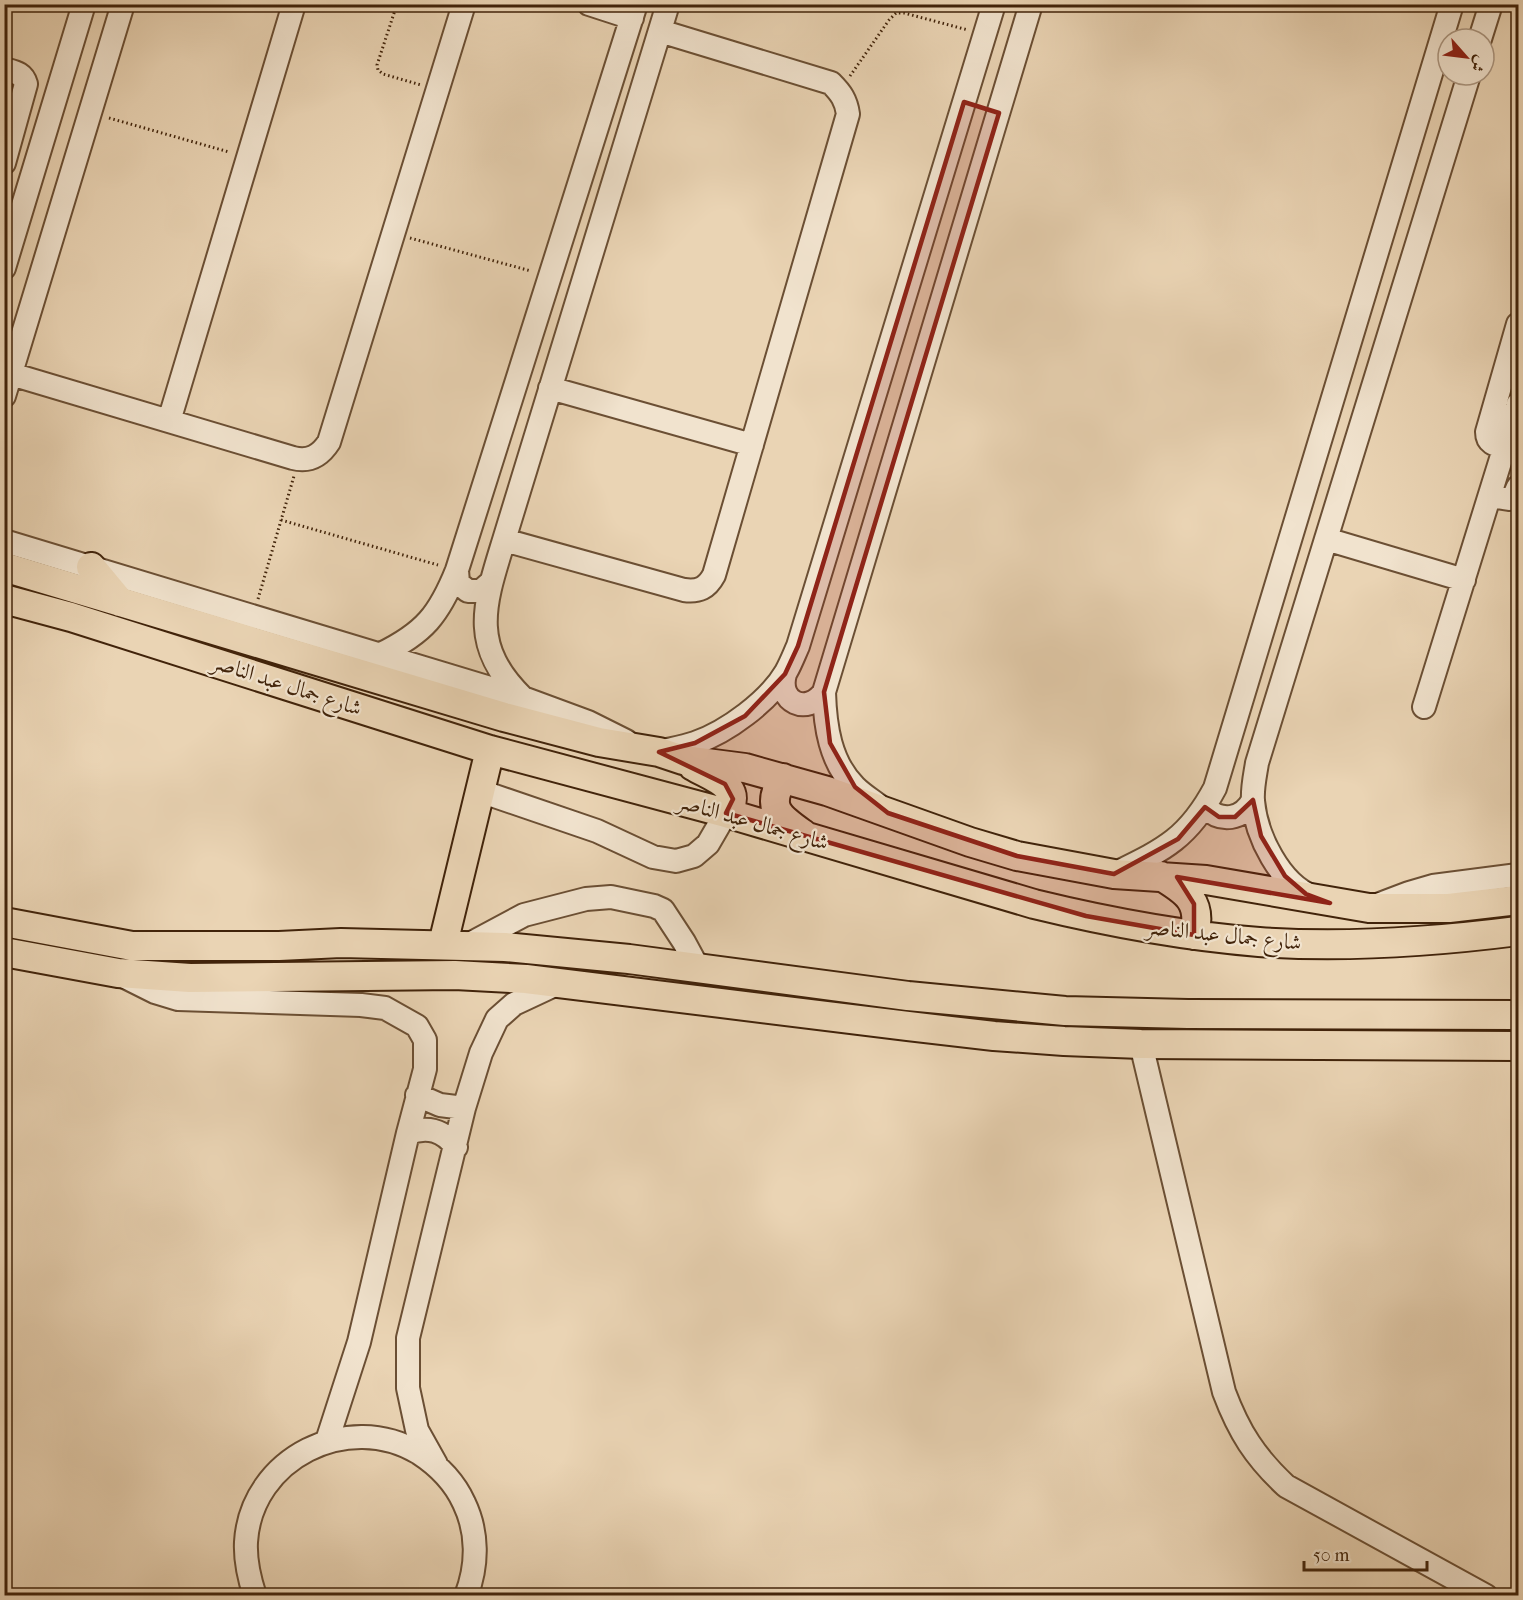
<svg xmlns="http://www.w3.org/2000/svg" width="1523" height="1600" font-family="'IM FELL French Canon',Amiri,serif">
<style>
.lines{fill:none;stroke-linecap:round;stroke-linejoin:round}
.minor-casing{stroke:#6b4f34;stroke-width:26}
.major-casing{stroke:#41230a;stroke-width:32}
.path{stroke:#41230a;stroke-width:3;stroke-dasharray:1.5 3;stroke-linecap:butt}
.minor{stroke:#f1e3ce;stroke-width:22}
.major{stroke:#ead4b4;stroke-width:28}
.marked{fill:#8f2418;fill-opacity:0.2;stroke:#8f2418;stroke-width:4.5;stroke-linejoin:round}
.labels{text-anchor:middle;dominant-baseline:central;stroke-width:4.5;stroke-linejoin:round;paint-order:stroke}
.street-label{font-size:22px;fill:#41230a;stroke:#f1e3ce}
</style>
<rect width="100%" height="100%" fill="#ead4b4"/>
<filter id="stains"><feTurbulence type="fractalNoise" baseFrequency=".00333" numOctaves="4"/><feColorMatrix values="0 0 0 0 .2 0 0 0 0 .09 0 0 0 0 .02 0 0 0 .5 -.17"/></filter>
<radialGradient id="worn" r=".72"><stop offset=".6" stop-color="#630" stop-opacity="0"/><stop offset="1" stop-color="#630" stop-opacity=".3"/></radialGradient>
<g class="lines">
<defs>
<path id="minor" d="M589,4L632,18
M1480,39L1491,4
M4,69C15,72 23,73 26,84L4,163
M4,268L84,4
M11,374L293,458C309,462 320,456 329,442L464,4
M550,388L752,445
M4,396L123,4
M169,421L294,4
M1505,447C1496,445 1487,444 1487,432L1518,324
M1490,496L1509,499L1514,496L1518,487
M1326,539L1464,580
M504,540L684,590C699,592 707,588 714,575L848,114C846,100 841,93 831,83L660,31
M4,541L523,698L588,722L626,741
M457,570L458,583L468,591H481L490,583
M381,654C424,633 439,615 457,570L636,4
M785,674C777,702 807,716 824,692
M523,698C469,645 484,605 504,540L668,4
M1424,707L1518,404
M659,752C671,749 683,747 695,743C727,732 769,701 786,672C791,663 794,655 798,646L994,4
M480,791L597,831L653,857L676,861L694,856L708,844L726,813
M878,805C870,799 862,794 855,787C830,762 825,726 824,692L1031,4
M1205,807C1221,823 1242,820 1253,800
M1114,874C1163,850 1188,839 1215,788L1452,4
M1314,897C1280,885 1256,835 1253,801C1252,788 1255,776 1257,763L1469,75
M1380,904L1409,893L1433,886L1518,875
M468,945L524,915L586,899L611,897L654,906L663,910L684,942L698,968
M125,977L155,992L178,999L361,1005L385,1008L417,1026L425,1040V1069L408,1133L359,1342L327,1441
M1141,1044L1224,1392C1239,1432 1255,1457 1286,1486L1486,1596
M417,1095L440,1105L464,1108
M408,1133C428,1126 443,1130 456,1147
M436,1464L417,1430L408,1388V1338L464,1108L481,1053L497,1019L514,1004L561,982
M255,1596C249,1578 245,1561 246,1542C251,1458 348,1410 419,1453C439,1466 454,1481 464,1503C478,1532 478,1565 466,1596"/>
<path id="major" d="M4,567L504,717L599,742L659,752L683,760L745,768L827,791L970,842L1017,856L1114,874L1206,880L1369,908H1449L1518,900
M91,567L120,602
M4,599L71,617L490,750L726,813L1034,904C1108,922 1183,936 1259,942C1346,948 1432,942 1518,931
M693,766C713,778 745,786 726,813
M783,778C765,808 779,817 803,834
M1161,876C1186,891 1203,902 1194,935
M4,922L132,946H279L341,943L505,947L629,959L908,996L1065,1011L1188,1014L1518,1015
M443,944L490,750
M4,952L118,973L190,978L455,975L526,979L908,1026L994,1036L1064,1041L1141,1044L1518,1046"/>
</defs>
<use href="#minor" class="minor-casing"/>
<use href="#major" class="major-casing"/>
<path class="path" d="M397,4L377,65L378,70L383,74L421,85
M850,76L889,20L896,13H904L968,30
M109,118L229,152
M410,238L531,271
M281,520L438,565
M258,599L294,476"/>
<use href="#minor" class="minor"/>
<use href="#major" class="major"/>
</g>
<path class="marked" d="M964,102L999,113L824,692L830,743L855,787L888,813L1017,856L1114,874L1178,839L1205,807L1219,817H1235L1253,800L1261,836L1285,876L1306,894L1330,903L1177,877L1194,904V935L1086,916L726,813L733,799L725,784L659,752L695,743L745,716L785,674L798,646Z"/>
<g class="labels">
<g class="street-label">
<text transform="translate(287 685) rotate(18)">شارع جمال عبد الناصر</text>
<text transform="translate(753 822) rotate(16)">شارع جمال عبد الناصر</text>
<text transform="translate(1224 935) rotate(6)">شارع جمال عبد الناصر</text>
</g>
</g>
<rect width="1523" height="1600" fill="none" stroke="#ead4b4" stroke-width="24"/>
<rect x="6" y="6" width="1511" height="1588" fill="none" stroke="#41230a" stroke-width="3"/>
<rect x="12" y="12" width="1499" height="1576" fill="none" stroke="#41230a" stroke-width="1.5"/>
<g transform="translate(1466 57) rotate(118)"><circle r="28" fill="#f1e3ce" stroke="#ab9680" stroke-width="1.5"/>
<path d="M0-4.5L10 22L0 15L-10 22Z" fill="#8f2418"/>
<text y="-9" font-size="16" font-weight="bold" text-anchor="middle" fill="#41230a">ش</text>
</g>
<path d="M1304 1561v9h123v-9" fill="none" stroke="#41230a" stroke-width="3"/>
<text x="1313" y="1561" font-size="18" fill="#41230a" stroke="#f1e3ce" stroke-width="4.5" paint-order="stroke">50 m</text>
<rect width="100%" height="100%" filter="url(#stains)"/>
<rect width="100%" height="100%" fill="url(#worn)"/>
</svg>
